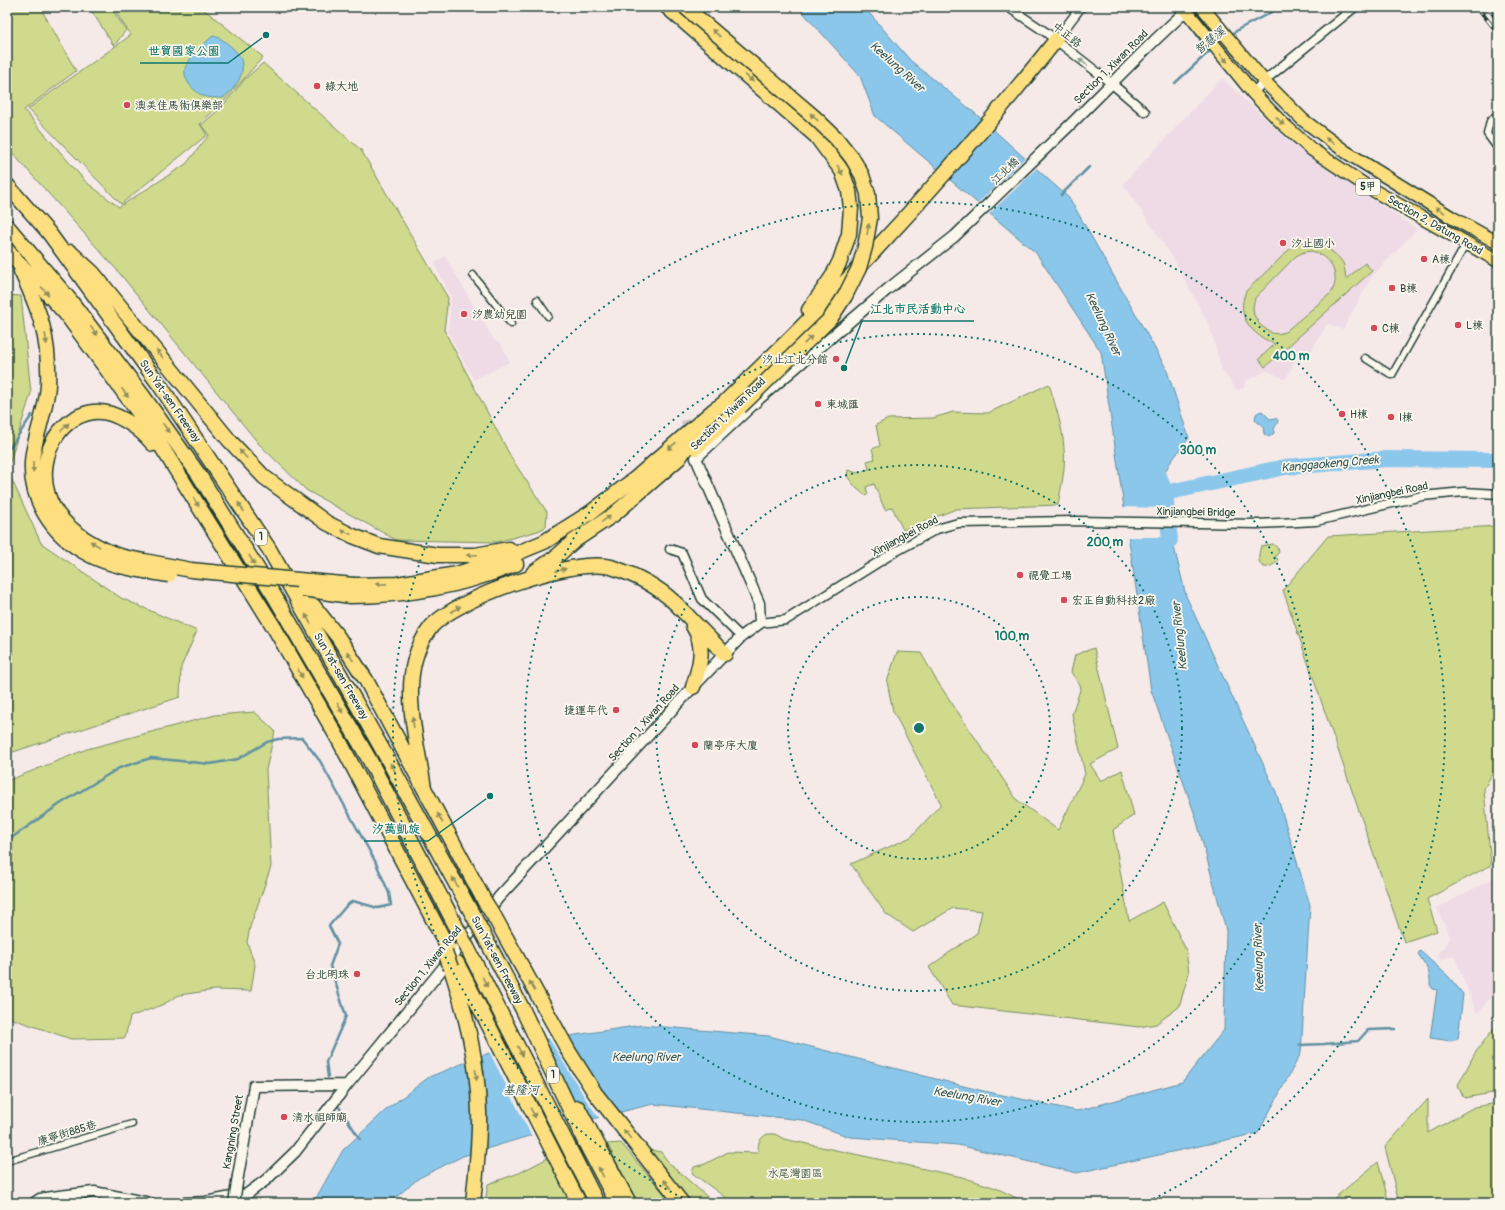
<svg xmlns="http://www.w3.org/2000/svg" width="1505" height="1210" font-family="Pangolin,'LXGW WenKai TC',sans-serif">
<style>
.built{fill:#efdbe6}
.green{fill:#cfda8d;stroke:#778c60;fill-rule:evenodd}
.water{fill:#8bc7eb;stroke:#6090a2}
.pier{fill:#f6eae9}
.lines{fill:none;stroke-linecap:round;stroke-linejoin:round}
.stream{stroke:#6090a2;stroke-width:2.5}
.river{stroke:#8bc7eb;stroke-width:16}
.minor-tunnel{stroke:#cbc7c5;stroke-width:8;stroke-dasharray:8 4;stroke-linecap:butt}
.pedestrian-casing{stroke:#1f3d34;stroke-width:9}
.minor-casing{stroke:#1f3d34;stroke-width:11}
.tertiary-casing{stroke:#1f3d34;stroke-width:13}
.primary-casing{stroke:#1f3d34;stroke-width:15}
.motorway-casing{stroke:#1f3d34;stroke-width:17}
.pedestrian{stroke:#fbf7ec;stroke-width:6}
.minor{stroke:#fbf7ec;stroke-width:8}
.tertiary{stroke:#fbf7ec;stroke-width:10}
.primary{stroke:#fddf80;stroke-width:12}
.motorway{stroke:#fddf80;stroke-width:14}
.rail-casing{stroke:#1f3d34;stroke-width:4}
.rail{stroke:#fbf7ec;stroke-width:2.5;stroke-dasharray:8;stroke-linecap:butt}
.tertiary-bridge-casing{stroke:#1f3d34;stroke-width:13;stroke-linecap:butt}
.motorway-bridge-casing{stroke:#1f3d34;stroke-width:17;stroke-linecap:butt}
.tertiary-bridge{stroke:#fbf7ec;stroke-width:10}
.motorway-bridge{stroke:#fddf80;stroke-width:14}
.oneway{fill:#8e8e5a}
.oneway2{fill:#8d9a90}
.ring{fill:none;stroke:#0f766e;stroke-width:2;stroke-dasharray:2 4}
.poi-dot{fill:#d1495b;stroke:#fbf7ec;stroke-width:1.5}
.labels{text-anchor:middle;dominant-baseline:central;stroke-width:3.5;stroke-linejoin:round;paint-order:stroke}
.shield{fill:#fbf7ec;stroke:#61756b;stroke-width:1}
.shield-label{font-size:10px;font-weight:bold;fill:#1f3d34}
.street-label{font-size:11px;fill:#1f3d34;stroke:#fbf7ec}
.poi-label{font-size:11px;fill:#1f3d34;stroke:#fbf7ec;text-anchor:start}
.park-label{font-size:11px;fill:#425c46;stroke:#fbf7ec}
.water-label{font-size:12px;font-style:italic;fill:#355959;stroke:#fbf7ec}
.centre{fill:#0f766e;stroke:#fbf7ec;stroke-width:2}
.ring-label{font-size:12px;text-anchor:middle;font-weight:bold;fill:#0f766e;stroke:#fbf7ec;stroke-width:3.5;stroke-linejoin:round;paint-order:stroke}
.leader{fill:none;stroke:#0f766e;stroke-width:1.5}
.callout-dot{fill:#0f766e;stroke:#fbf7ec;stroke-width:1.5}
.callout-label{font-size:12px;text-anchor:middle;font-weight:bold;fill:#0f766e;stroke:#fbf7ec;stroke-width:3.5;stroke-linejoin:round;paint-order:stroke}
</style>
<rect width="100%" height="100%" fill="#f6eae9"/>
<filter id="ink" filterUnits="userSpaceOnUse"><feTurbulence type="fractalNoise" baseFrequency=".025" numOctaves="2"/><feDisplacementMap in="SourceGraphic" scale="8" xChannelSelector="R" yChannelSelector="G"/><feConvolveMatrix kernelMatrix="1 2 1 2 8 2 1 2 1" color-interpolation-filters="sRGB"/></filter>
<g filter="url(#ink)">
<path class="built" d="M1222,78L1290,142L1320,165L1417,229L1371,278L1343,329L1327,324L1308,357L1299,354L1285,380L1267,370L1258,376L1245,381L1244,388L1236,390L1222,370L1210,327L1172,256L1123,184Z
M445,256L494,340L501,344L510,362L474,380L448,332L451,297L434,263Z
M1498,799V864L1494,857L1491,821Z
M1498,871V989L1477,1014L1454,955L1441,960L1437,957L1450,937L1437,908L1492,879Z"/>
<path class="green" d="M7,7H40L76,71L24,110L86,182L119,207L186,164L209,135L201,125L221,108L245,79L263,63L361,150L448,298L444,330L512,459L547,512L546,527L538,531L497,542L396,540L306,490L259,444L116,269L7,147Z
M89,7H110L126,30L114,46Z
M112,7H201L263,57L225,100L200,124L207,135L121,204L28,109L131,35Z
M1309,242C1323,245 1335,251 1343,263C1345,267 1345,274 1346,279L1365,263L1372,271L1265,367L1259,359L1275,344C1252,335 1235,317 1246,291L1291,248L1301,243ZM1311,251C1330,256 1342,275 1331,293L1285,332L1278,334L1272,333L1260,325L1254,315L1253,307L1255,298L1296,256L1304,252Z
M7,295L21,296L31,393L8,468L7,469Z
M1049,384C1055,405 1063,427 1064,449C1066,468 1061,487 1058,505L956,509L903,530L892,507L885,510L874,484L866,487L868,494L866,496L856,488L847,476L848,470L857,473L869,469L867,461L875,459L872,449L880,446L876,425L888,419L933,418L953,412L988,413Z
M11,478L41,543L121,598L197,631L181,667L180,697L7,754V480Z
M1498,526V769L1493,772L1484,789L1491,865L1427,899L1437,931L1404,942L1283,590L1328,536Z
M1273,544L1278,548L1279,552L1275,557L1278,559C1276,564 1270,568 1264,567C1256,563 1259,554 1261,546Z
M1094,648L1118,749L1090,764L1101,781L1122,770L1134,815L1113,830L1129,921L1163,902L1186,950L1189,973L1179,1007L1156,1024L1139,1027L952,1005L929,967L977,933L982,911L953,908L913,932L886,914L851,864L911,837L941,804L893,711L887,682L897,652L921,653L935,678L1017,800L1058,830L1085,774L1072,714L1081,687L1071,672L1075,655Z
M255,712L275,731L266,770L271,867L250,927L247,942L255,965L251,991L215,990L179,995L164,1004L130,1017L125,1038L71,1039L7,1017V781L87,749L215,715Z
M1498,1023V1070H1493L1498,1085V1092L1464,1098L1458,1085L1475,1053Z
M1428,1099V1133L1474,1107L1498,1103V1203H1399L1385,1147Z
M767,1134H775L784,1139L962,1177L996,1188L1025,1202L1023,1203H733L692,1173L694,1167L705,1164L728,1152L758,1153C758,1143 758,1140 767,1134Z
M621,1143L672,1203H638L607,1144Z
M650,1150L661,1152L669,1163L714,1203H682L651,1165Z
M548,1158L570,1203H485L488,1184L519,1173Z
M1378,1162L1389,1203H1327L1332,1200Z"/>
<path class="water" d="M798,7H864L911,61L976,114L1070,199L1166,368L1189,438L1169,464L1159,486L1186,596L1276,792L1310,905L1301,1053L1258,1133L1077,1173L958,1145L850,1137L802,1120L653,1104L552,1129L463,1156L419,1178L389,1203H315L316,1198L343,1150L387,1109L429,1077L509,1045L642,1025L769,1036L979,1090L1077,1111L1182,1082L1224,1030L1226,930L1196,818L1151,690L1101,352L1036,253L875,116L860,76Z
M213,36C220,37 224,41 229,45C252,62 242,83 223,98C217,98 212,98 207,97C196,95 180,78 186,66C189,59 206,41 213,36Z
M1262,411L1270,419L1275,418L1278,420C1278,425 1273,427 1274,433L1269,437L1264,434L1263,426L1255,420L1256,414L1259,412Z
M1420,951L1448,976L1463,994L1458,1039L1451,1041L1430,1038L1437,990L1433,989L1430,985C1431,972 1425,964 1418,954Z"/>
<path class="pier" d="M1026,157L1038,167L988,215L977,204Z
M1121,507L1166,508L1174,537H1126Z
M560,1035L613,1116L600,1119L587,1101L548,1037Z
M541,1038L583,1123L532,1137L489,1051L509,1043Z"/>
<g class="lines">
<path class="stream" d="M1192,27L1208,52
M1231,35L1239,29L1281,7
M1175,83L1212,49
M1061,195L1089,167
M7,452L32,415
M7,841L60,804L119,768L151,758L210,764L238,759L267,742L278,739L302,738L320,761L375,861L389,893L391,905L378,908L353,901L347,905L329,926L338,944L330,966L346,1016L326,1062L328,1077
M1299,1045L1324,1044L1358,1041L1368,1030L1395,1029
M339,1107L360,1139"/>
<path class="river" d="M1154,461L1165,493L1170,540
M1165,493L1285,467L1387,459L1498,460"/>
<path class="minor-tunnel" d="M685,420L689,435"/>
<defs>
<path id="pedestrian" d="M1498,114L1490,121L1487,134L1495,145H1498
M473,275L511,324
M537,300L548,316
M1365,358L1392,375L1466,244
M7,1161L132,1124"/>
<path id="minor" d="M1008,7L1047,33L1111,83L1145,112
M1056,40L1081,7
M1253,93L1264,81L1355,7
M670,549L682,553L702,599L741,637
M760,623L786,620L893,553L937,529L958,523L1076,521L1258,524L1316,521L1422,496L1464,492L1498,494"/>
<path id="tertiary" d="M238,1176L254,1086L347,1085
M34,1203L40,1199L59,1196L94,1192L150,1203
M184,1203L206,1202L247,1194L266,1180L295,1152L347,1085L438,974L499,897L693,687L741,637L760,623L759,603L696,458L760,398L888,289L955,236L1072,123L1154,41L1190,7"/>
<path id="primary" d="M1183,7L1253,93L1281,122L1311,149L1371,189L1498,261
M1202,7L1264,81L1303,120L1346,152L1451,217L1498,243"/>
<path id="motorway" d="M667,7L816,136L842,171L849,191L851,208L849,234L840,261L832,277L809,310
M7,185L49,233L161,387L269,549L381,747L474,917
M7,226L69,299L143,396L199,475L275,597L369,759L460,934
M7,250L18,263L29,273L66,314L150,428L275,629L340,742L448,948
M70,252L93,273L229,440L264,477L327,523L353,536L379,546L411,551L438,555H475L509,549
M21,271C40,311 50,339 48,385C47,406 37,431 33,453C26,497 52,536 90,555C107,564 127,568 145,571
M696,448L740,407
M144,561C135,559 123,558 114,554C88,543 57,524 48,495C37,462 55,418 93,412C114,409 140,428 153,444
M533,573L556,557L574,541L613,515L641,491L679,458L690,442L700,433
M297,585L338,637L366,680L485,902
M354,585L397,584L457,574L505,558L544,542L590,513L636,478L714,410L723,404C755,372 789,341 820,308C903,223 982,133 1056,40
M350,596C407,596 463,586 516,564
M693,687C700,666 706,646 693,626
M424,788C418,748 404,698 415,659C418,648 424,636 431,627C456,598 577,555 614,568C635,575 657,586 674,602C679,606 682,611 687,615C699,628 712,641 725,654
M494,916L569,1052L595,1093L682,1203
M482,932L522,1008L585,1142L617,1203
M468,949L597,1203
M457,963L579,1203
M451,968C466,1015 478,1062 479,1112C480,1142 476,1173 473,1203
M578,1108L629,1203"/>
</defs>
<use href="#pedestrian" class="pedestrian-casing"/>
<use href="#minor" class="minor-casing"/>
<use href="#tertiary" class="tertiary-casing"/>
<use href="#primary" class="primary-casing"/>
<use href="#motorway" class="motorway-casing"/>
<use href="#pedestrian" class="pedestrian"/>
<use href="#minor" class="minor"/>
<use href="#tertiary" class="tertiary"/>
<use href="#primary" class="primary"/>
<use href="#motorway" class="motorway"/>
<defs>
<path id="rail" d="M1477,7L1498,33
M1487,7L1498,20
M1497,7L1498,8"/>
</defs>
<use href="#rail" class="rail-casing"/>
<use href="#rail" class="rail"/>
<defs>
<path id="tertiary-bridge" d="M234,1203L238,1176"/>
<path id="motorway-bridge" d="M685,7L813,116L836,138L852,158L862,175L868,194L870,218L865,247L859,268L845,296L830,319L740,407
M144,561L191,570L232,574L354,585
M145,571L169,575
M303,589L350,596
M485,902L494,916
M474,917L482,932
M460,934L468,949
M445,952L451,968"/>
</defs>
<use href="#tertiary-bridge" class="tertiary-bridge-casing"/>
<use href="#motorway-bridge" class="motorway-bridge-casing"/>
<use href="#tertiary-bridge" class="tertiary-bridge"/>
<use href="#motorway-bridge" class="motorway-bridge"/>
</g>
<defs><path id="oneway-solid" d="M-6-.8H1V-3.2L6.5 0L1 3.2V.8H-6Z"/></defs>
<g class="oneway">
<use href="#oneway-solid" transform="translate(716 33) rotate(-139)"/>
<use href="#oneway-solid" transform="translate(1224 58) rotate(50)"/>
<use href="#oneway-solid" transform="translate(749 78) rotate(41)"/>
<use href="#oneway-solid" transform="translate(814 117) rotate(-137)"/>
<use href="#oneway-solid" transform="translate(1280 121) rotate(45)"/>
<use href="#oneway-solid" transform="translate(1330 141) rotate(-144)"/>
<use href="#oneway-solid" transform="translate(840 170) rotate(60)"/>
<use href="#oneway-solid" transform="translate(1440 210) rotate(-148)"/>
<use href="#oneway-solid" transform="translate(868 229) rotate(-81)"/>
<use href="#oneway-solid" transform="translate(45 291) rotate(49)"/>
<use href="#oneway-solid" transform="translate(94 331) rotate(53)"/>
<use href="#oneway-solid" transform="translate(46 339) rotate(82)"/>
<use href="#oneway-solid" transform="translate(808 340) rotate(-44)"/>
<use href="#oneway-solid" transform="translate(160 354) rotate(-129)"/>
<use href="#oneway-solid" transform="translate(125 393) rotate(54)"/>
<use href="#oneway-solid" transform="translate(65 427) rotate(-45)"/>
<use href="#oneway-solid" transform="translate(166 428) rotate(55)"/>
<use href="#oneway-solid" transform="translate(672 446) rotate(139)"/>
<use href="#oneway-solid" transform="translate(243 454) rotate(-133)"/>
<use href="#oneway-solid" transform="translate(33 467) rotate(90)"/>
<use href="#oneway-solid" transform="translate(196 502) rotate(58)"/>
<use href="#oneway-solid" transform="translate(241 507) rotate(-123)"/>
<use href="#oneway-solid" transform="translate(606 519) rotate(-34)"/>
<use href="#oneway-solid" transform="translate(346 532) rotate(-155)"/>
<use href="#oneway-solid" transform="translate(95 544) rotate(-149)"/>
<use href="#oneway-solid" transform="translate(472 555) rotate(178)"/>
<use href="#oneway-solid" transform="translate(252 560) rotate(58)"/>
<use href="#oneway-solid" transform="translate(561 570) rotate(-14)"/>
<use href="#oneway-solid" transform="translate(381 584) rotate(179)"/>
<use href="#oneway-solid" transform="translate(456 609) rotate(-33)"/>
<use href="#oneway-solid" transform="translate(308 619) rotate(-120)"/>
<use href="#oneway-solid" transform="translate(350 656) rotate(-124)"/>
<use href="#oneway-solid" transform="translate(300 673) rotate(60)"/>
<use href="#oneway-solid" transform="translate(340 708) rotate(60)"/>
<use href="#oneway-solid" transform="translate(413 722) rotate(-98)"/>
<use href="#oneway-solid" transform="translate(393 768) rotate(-119)"/>
<use href="#oneway-solid" transform="translate(440 818) rotate(-118)"/>
<use href="#oneway-solid" transform="translate(455 882) rotate(-118)"/>
<use href="#oneway-solid" transform="translate(485 982) rotate(63)"/>
<use href="#oneway-solid" transform="translate(532 986) rotate(-119)"/>
<use href="#oneway-solid" transform="translate(520 1051) rotate(63)"/>
<use href="#oneway-solid" transform="translate(476 1075) rotate(84)"/>
<use href="#oneway-solid" transform="translate(533 1113) rotate(63)"/>
<use href="#oneway-solid" transform="translate(627 1134) rotate(-129)"/>
<use href="#oneway-solid" transform="translate(601 1172) rotate(-118)"/>
<use href="#oneway-solid" transform="translate(667 1184) rotate(-129)"/>
</g>
<use class="oneway2" href="#oneway-solid" transform="translate(1083 62) rotate(-142)"/>
</g>
<g class="ring">
<circle cx="919" cy="728" r="131"/>
<circle cx="919" cy="728" r="263"/>
<circle cx="919" cy="728" r="394"/>
<path d="M693 1203A526 526 0 1 1 1145 1203"/>
</g>
<g class="poi-dot">
<circle cx="317" cy="86" r="4"/>
<circle cx="127" cy="105" r="4"/>
<circle cx="1283" cy="243" r="4"/>
<circle cx="1424" cy="259" r="4"/>
<circle cx="1392" cy="288" r="4"/>
<circle cx="464" cy="314" r="4"/>
<circle cx="1458" cy="325" r="4"/>
<circle cx="1374" cy="328" r="4"/>
<circle cx="836" cy="359" r="4"/>
<circle cx="818" cy="404" r="4"/>
<circle cx="1342" cy="414" r="4"/>
<circle cx="1391" cy="417" r="4"/>
<circle cx="1020" cy="575" r="4"/>
<circle cx="1064" cy="600" r="4"/>
<circle cx="616" cy="710" r="4"/>
<circle cx="695" cy="745" r="4"/>
<circle cx="357" cy="974" r="4"/>
<circle cx="284" cy="1117" r="4"/>
</g>
<g class="labels">
<g class="shield">
<rect x="1356" y="179" width="24" height="16" rx="3"/>
<rect x="255" y="529" width="12" height="16" rx="3"/>
<rect x="547" y="1067" width="12" height="16" rx="3"/>
</g>
<g class="shield-label">
<text x="1368" y="187">5甲</text>
<text x="261" y="537">1</text>
<text x="553" y="1075">1</text>
</g>
<g class="street-label">
<text transform="translate(1067 35) rotate(38)">中正路</text>
<text transform="translate(1111 67) rotate(-45)">Section 1, Xiwan Road</text>
<text transform="translate(1005 171) rotate(-44)">江北橋</text>
<text transform="translate(1435 225) rotate(30)">Section 2, Datung Road</text>
<text transform="translate(170 401) rotate(55)">Sun Yat-sen Freeway</text>
<text transform="translate(728 414) rotate(-44)">Section 1, Xiwan Road</text>
<text transform="translate(1392 493) rotate(-12)">Xinjiangbei Road</text>
<text transform="translate(1196 512) rotate(1)">Xinjiangbei Bridge</text>
<text transform="translate(905 536) rotate(-28)">Xinjiangbei Road</text>
<text transform="translate(341 676) rotate(60)">Sun Yat-sen Freeway</text>
<text transform="translate(644 723) rotate(-48)">Section 1, Xiwan Road</text>
<text transform="translate(497 960) rotate(62)">Sun Yat-sen Freeway</text>
<text transform="translate(428 966) rotate(-51)">Section 1, Xiwan Road</text>
<text transform="translate(233 1132) rotate(-80)">Kangning Street</text>
<text transform="translate(67 1133) rotate(-17)">康寧街885巷</text>
</g>
<g class="poi-label">
<text x="325" y="86">綠大地</text>
<text x="135" y="105">澳美佳馬術俱樂部</text>
<text x="1291" y="243">汐止國小</text>
<text x="1432" y="259">A棟</text>
<text x="1400" y="288">B棟</text>
<text x="472" y="314">汐農幼兒園</text>
<text x="1466" y="325">L棟</text>
<text x="1382" y="328">C棟</text>
<text x="828" y="359" text-anchor="end">汐止江北分館</text>
<text x="826" y="404">東城匯</text>
<text x="1350" y="414">H棟</text>
<text x="1399" y="417">I棟</text>
<text x="1028" y="575">視覺工場</text>
<text x="1072" y="600">宏正自動科技2廠</text>
<text x="608" y="710" text-anchor="end">捷運年代</text>
<text x="703" y="745">蘭亭序大廈</text>
<text x="349" y="974" text-anchor="end">台北明珠</text>
<text x="292" y="1117">清水祖師廟</text>
</g>
<g class="park-label">
<text x="795" y="1173">水尾灣園區</text>
</g>
<g class="water-label">
<text transform="translate(1210 41) rotate(-39)">智慧溪</text>
<text transform="translate(897 67) rotate(42)">Keelung River</text>
<text transform="translate(1103 324) rotate(65)">Keelung River</text>
<text transform="translate(1330 464) rotate(-5)">Kanggaokeng Creek</text>
<text transform="translate(1180 636) rotate(-96)">Keelung River</text>
<text transform="translate(1259 958) rotate(-92)">Keelung River</text>
<text x="646" y="1057">Keelung River</text>
<text x="521" y="1090">基隆河</text>
<text transform="translate(967 1097) rotate(10)">Keelung River</text>
</g>
</g>
<circle cx="919" cy="728" r="6" class="centre"/>
<g class="ring-label">
<text x="1291" y="360">400 m</text>
<text x="1198" y="454">300 m</text>
<text x="1105" y="546">200 m</text>
<text x="1012" y="640">100 m</text>
</g>
<path class="leader" d="M266 35L228 63H140M844 368L862 321H974M490 796L428 841H364"/>
<g class="callout-dot">
<circle cx="266" cy="35" r="4"/>
<circle cx="844" cy="368" r="4"/>
<circle cx="490" cy="796" r="4"/>
</g>
<g class="callout-label">
<text x="184" y="55">世貿國家公園</text>
<text x="918" y="313">江北市民活動中心</text>
<text x="396" y="833">汐萬凱旋</text>
</g>
<rect width="1505" height="1210" fill="none" stroke="#fbf7ec" stroke-width="24"/>
<rect x="12" y="12" width="1481" height="1186" fill="none" stroke="#1f3d34" stroke-width="1.5" filter="url(#ink)"/>
</svg>
